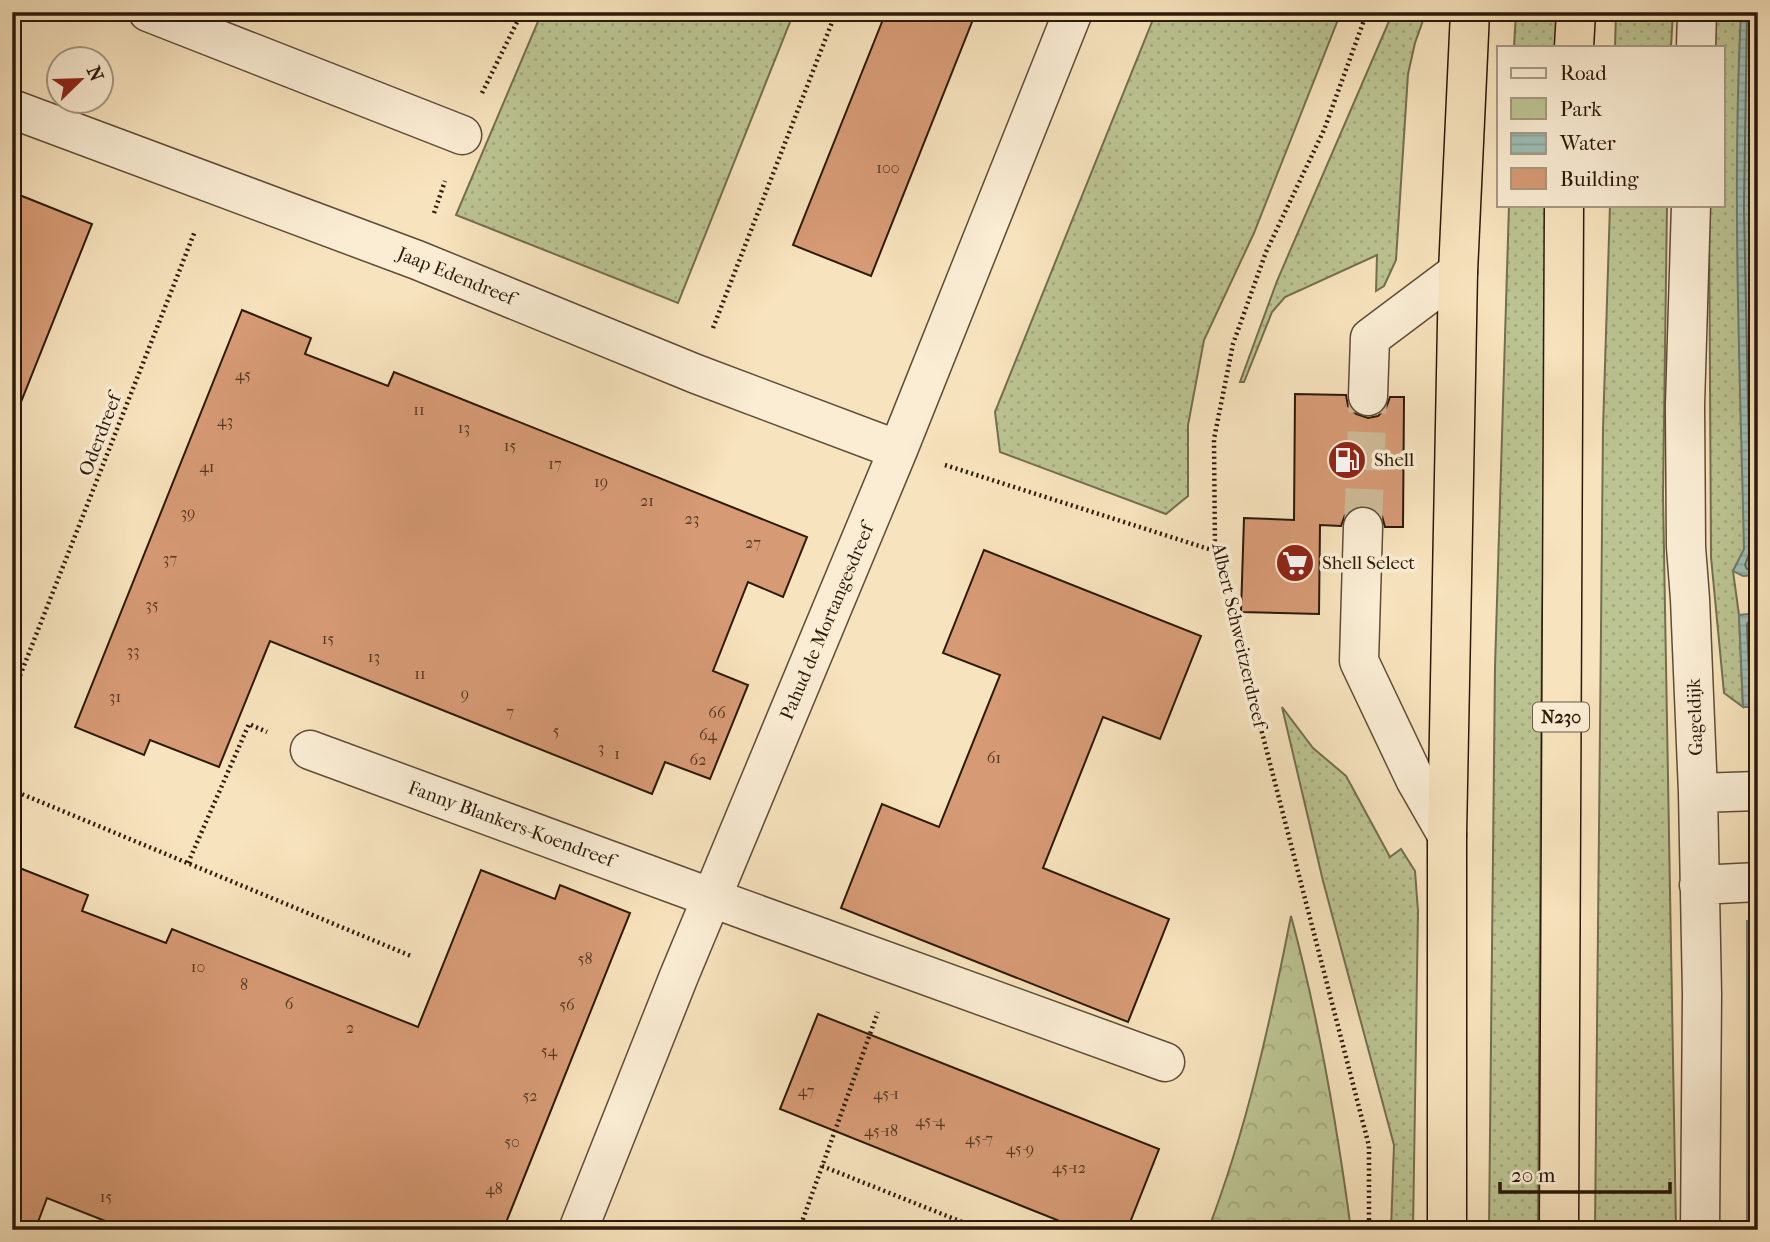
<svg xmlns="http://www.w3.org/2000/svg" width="1770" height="1242" font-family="'IM FELL French Canon',serif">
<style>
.green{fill:url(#green-dots);stroke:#746e4e;stroke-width:2}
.forest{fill:url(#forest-crowns);stroke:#746e4e;stroke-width:2}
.water{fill:url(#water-rules);stroke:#707c70;stroke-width:2}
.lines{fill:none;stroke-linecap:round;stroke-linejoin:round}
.shore{stroke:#646c5f;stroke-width:2}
.building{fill:#d69a74;stroke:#2c1909;stroke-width:2}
.minor-tunnel{stroke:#cebb99;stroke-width:38;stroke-dasharray:38 19;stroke-linecap:butt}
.minor-casing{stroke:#5f4c36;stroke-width:41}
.highway-casing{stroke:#2c1909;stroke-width:41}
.path{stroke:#2c1909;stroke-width:4.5;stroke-dasharray:2 3.5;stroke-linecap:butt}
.minor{stroke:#faedd4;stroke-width:38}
.highway{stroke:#f7e3bd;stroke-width:38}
.labels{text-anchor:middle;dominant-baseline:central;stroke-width:7;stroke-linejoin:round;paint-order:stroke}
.number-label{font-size:16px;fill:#563924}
.shield{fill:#faedd4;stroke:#6a5946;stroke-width:2}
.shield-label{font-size:18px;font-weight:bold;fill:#2c1909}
.street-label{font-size:19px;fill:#2c1909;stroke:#faedd4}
.poi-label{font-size:19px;fill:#2c1909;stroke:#faedd4;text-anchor:start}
</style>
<defs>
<pattern id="green-dots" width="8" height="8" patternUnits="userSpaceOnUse" patternTransform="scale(1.75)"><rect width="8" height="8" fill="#bbc492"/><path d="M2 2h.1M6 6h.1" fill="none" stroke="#a1a87d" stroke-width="1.8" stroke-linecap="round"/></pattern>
<pattern id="forest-crowns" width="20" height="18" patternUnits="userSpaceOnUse" patternTransform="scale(1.75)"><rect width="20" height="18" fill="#bbc492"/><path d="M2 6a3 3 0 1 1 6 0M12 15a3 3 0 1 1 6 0" fill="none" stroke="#a1a87d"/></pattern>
<pattern id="water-rules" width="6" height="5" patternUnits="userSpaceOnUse" patternTransform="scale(1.75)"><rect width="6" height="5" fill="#9dbeb5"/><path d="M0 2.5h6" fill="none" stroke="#87a39a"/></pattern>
</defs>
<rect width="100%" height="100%" fill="#f7e3bd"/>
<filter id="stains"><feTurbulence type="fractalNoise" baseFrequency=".00286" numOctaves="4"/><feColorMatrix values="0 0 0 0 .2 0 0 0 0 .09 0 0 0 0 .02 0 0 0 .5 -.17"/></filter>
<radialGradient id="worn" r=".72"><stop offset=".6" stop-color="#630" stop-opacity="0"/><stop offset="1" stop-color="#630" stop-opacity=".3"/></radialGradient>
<path class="green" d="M542,12H794L678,303L456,215Z
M1156,12H1341L1254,233L1204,340L1188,425V496L1166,514L1000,452L995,412Z
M1393,12H1426L1415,43L1408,74L1396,260L1384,286L1376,291L1377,255L1285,297L1272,312L1244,382H1240L1277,281Z
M1516,12H1557L1555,47H1514Z
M1616,12H1673L1671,47H1615Z
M1716,12H1742L1744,550L1733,571L1739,615L1743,707L1724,693L1711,557L1709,205H1723V47H1715Z
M1509,205H1551L1542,624L1538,1230H1489L1495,667Z
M1610,205H1667L1663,495L1676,1230H1595L1603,429Z
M1282,707L1313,748L1346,776L1390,857L1401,849L1415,871L1418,911L1413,1230H1391L1394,1145L1323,881Z"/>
<path class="forest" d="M1291,916C1319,1019 1337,1125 1351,1230H1208C1247,1128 1270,1023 1291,916Z"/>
<path class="water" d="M1741,12H1758V562L1756,575L1743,576L1733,571L1744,549C1740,371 1732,191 1741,12Z
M1758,613V707H1743L1739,615Z
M1747,921H1758V1230H1747Z"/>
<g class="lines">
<path class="shore" d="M1747,12L1744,207L1751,549L1745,565L1747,569L1758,568
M1756,12L1753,207L1758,443
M1758,620L1749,621L1747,624L1750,697L1758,700
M1754,1230L1755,931L1758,928"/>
</g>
<path class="building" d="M886,12H976L871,276L793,245Z
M12,192L92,224L15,417L12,416Z
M242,310L311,338L305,354L388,386L394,372L807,537L783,597L748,582L713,671L748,685L710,779L665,762L652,794L270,641L219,767L150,740L144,755L75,727Z
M1295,394L1346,395L1348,406L1356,414L1368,418L1378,416L1386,408L1390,397H1404L1403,527H1385L1382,516L1374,508L1364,505L1353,508L1345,515L1341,526L1320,525L1319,614L1241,612L1244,518L1294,520Z
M984,550L1201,636L1160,739L1103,717L1043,868L1169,919L1128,1022L841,908L882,804L939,827L1000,675L943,653Z
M12,865L88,895L82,911L166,943L172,929L418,1027L481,870L555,899L560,885L630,913L503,1230H128L47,1198L35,1230H12Z
M818,1014L1159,1149L1127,1230H1082L780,1109Z"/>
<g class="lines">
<path class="minor-tunnel" d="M1363,527L1368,396"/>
<defs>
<path id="minor" d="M148,12L462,135
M1696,47L1697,12
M12,109L417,260L696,374L898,450
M1691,205L1685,405L1686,547L1690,599L1698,793L1702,994L1700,1230
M1368,396L1370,338L1458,272
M1363,527L1359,661L1415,779L1447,835
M310,750L712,898L1165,1062
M1698,793L1758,791
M1699,885L1758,882
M578,1230L679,976L898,450L1073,12"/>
<path id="highway" d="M1574,47L1576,12
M1447,1230V835L1458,272L1470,12
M1559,1230L1564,205"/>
</defs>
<use href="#minor" class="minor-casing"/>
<use href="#highway" class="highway-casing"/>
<path class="path" d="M1367,12L1324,130L1266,252L1233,344L1214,439L1215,551L1369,1146V1230
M482,93L522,12
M434,213L445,181
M713,328L836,12
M945,465L1215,551
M12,696L195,231
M12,790L411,956
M188,863L249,724L267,732
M822,1166L982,1230
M799,1230L878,1012"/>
<use href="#minor" class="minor"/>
<use href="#highway" class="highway"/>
</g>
<defs>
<symbol id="fuel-disc" viewBox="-11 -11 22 22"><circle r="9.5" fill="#8f2418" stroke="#faedd4"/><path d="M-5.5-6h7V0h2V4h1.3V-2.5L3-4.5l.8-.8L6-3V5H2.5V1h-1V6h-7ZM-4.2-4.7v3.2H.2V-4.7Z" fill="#fff"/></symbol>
<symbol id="supermarket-disc" viewBox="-11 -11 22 22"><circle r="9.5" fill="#8f2418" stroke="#faedd4"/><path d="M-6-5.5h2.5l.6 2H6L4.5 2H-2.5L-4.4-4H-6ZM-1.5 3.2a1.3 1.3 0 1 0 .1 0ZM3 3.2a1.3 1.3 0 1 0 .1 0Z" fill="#fff"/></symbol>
</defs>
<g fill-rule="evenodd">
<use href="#fuel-disc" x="1325" y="438" width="44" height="44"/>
<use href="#supermarket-disc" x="1273" y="541" width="44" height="44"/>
</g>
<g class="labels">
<g class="number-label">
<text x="888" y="167">100</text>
<text x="243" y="374">45</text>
<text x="419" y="409">11</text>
<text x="225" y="420">43</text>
<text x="464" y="427">13</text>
<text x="510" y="445">15</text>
<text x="555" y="463">17</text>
<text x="207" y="466">41</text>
<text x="601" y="481">19</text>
<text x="647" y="500">21</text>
<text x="188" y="512">39</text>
<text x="692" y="518">23</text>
<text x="753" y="542">27</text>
<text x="170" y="558">37</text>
<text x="152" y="604">35</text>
<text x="328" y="638">15</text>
<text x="133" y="650">33</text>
<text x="374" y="656">13</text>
<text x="420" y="673">11</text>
<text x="465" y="693">9</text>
<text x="115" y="696">31</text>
<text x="510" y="711">7</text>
<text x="717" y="712">66</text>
<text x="556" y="730">5</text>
<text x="708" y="734">64</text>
<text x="601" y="747">3</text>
<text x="617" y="753">1</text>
<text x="994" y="757">61</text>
<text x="698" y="759">62</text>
<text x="585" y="958">58</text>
<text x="198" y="966">10</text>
<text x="244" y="984">8</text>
<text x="289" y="1003">6</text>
<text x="567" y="1004">56</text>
<text x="350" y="1027">2</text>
<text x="549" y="1050">54</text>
<text x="806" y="1090">47</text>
<text x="886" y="1093">45-1</text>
<text x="530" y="1095">52</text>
<text x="930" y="1120">45-4</text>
<text x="881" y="1130">45-18</text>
<text x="979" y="1138">45-7</text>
<text x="512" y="1141">50</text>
<text x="1020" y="1148">45-9</text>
<text x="1069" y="1167">45-12</text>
<text x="494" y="1188">48</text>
<text x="106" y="1196">15</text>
</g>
<rect class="shield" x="1533" y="702.5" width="56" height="29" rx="5"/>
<g class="shield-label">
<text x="1561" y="717">N230</text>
</g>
<g class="street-label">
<text transform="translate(456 276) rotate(22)">Jaap Edendreef</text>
<text transform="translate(100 435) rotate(-69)">Oderdreef</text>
<text transform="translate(827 622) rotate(-67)">Pahud de Mortangesdreef</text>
<text transform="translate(1239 635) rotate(77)">Albert Schweitzerdreef</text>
<text transform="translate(1695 717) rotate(-92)">Gageldijk</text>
<text transform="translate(511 824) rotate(20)">Fanny Blankers-Koendreef</text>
</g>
<g class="poi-label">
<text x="1374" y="460">Shell</text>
<text x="1322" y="563">Shell Select</text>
</g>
</g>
<rect width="1770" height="1242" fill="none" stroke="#f7e3bd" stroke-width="42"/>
<rect x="14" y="14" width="1742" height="1214" fill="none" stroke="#2c1909" stroke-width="3.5"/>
<rect x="21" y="21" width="1728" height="1200" fill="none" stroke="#2c1909" stroke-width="2"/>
<rect x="1497" y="46" width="228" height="161" fill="#faedd4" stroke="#a89883" stroke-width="2"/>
<rect x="1511" y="68" width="35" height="10" fill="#faedd4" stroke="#a89883" stroke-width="2"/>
<text x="1560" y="80" font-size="21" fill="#2c1909">Road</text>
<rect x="1511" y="98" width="35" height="21" fill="#bbc492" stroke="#a89883" stroke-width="2"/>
<text x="1560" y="116" font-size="21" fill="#2c1909">Park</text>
<rect x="1511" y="133" width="35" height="21" fill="url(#water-rules)" stroke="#a89883" stroke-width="2"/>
<text x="1560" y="150" font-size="21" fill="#2c1909">Water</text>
<rect x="1511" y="168" width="35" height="21" fill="#d69a74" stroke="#a89883" stroke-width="2"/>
<text x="1560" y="186" font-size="21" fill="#2c1909">Building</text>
<g transform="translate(80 80) rotate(67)"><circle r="33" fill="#faedd4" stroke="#a89883" stroke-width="2"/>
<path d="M0-5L12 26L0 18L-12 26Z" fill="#8f2418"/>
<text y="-10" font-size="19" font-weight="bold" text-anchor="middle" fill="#2c1909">N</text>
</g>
<path d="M1500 1182v10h170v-10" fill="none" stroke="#2c1909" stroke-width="3.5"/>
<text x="1511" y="1182" font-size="21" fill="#2c1909" stroke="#faedd4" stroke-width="5" paint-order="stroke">20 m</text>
<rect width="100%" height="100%" filter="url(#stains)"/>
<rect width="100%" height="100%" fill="url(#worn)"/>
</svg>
